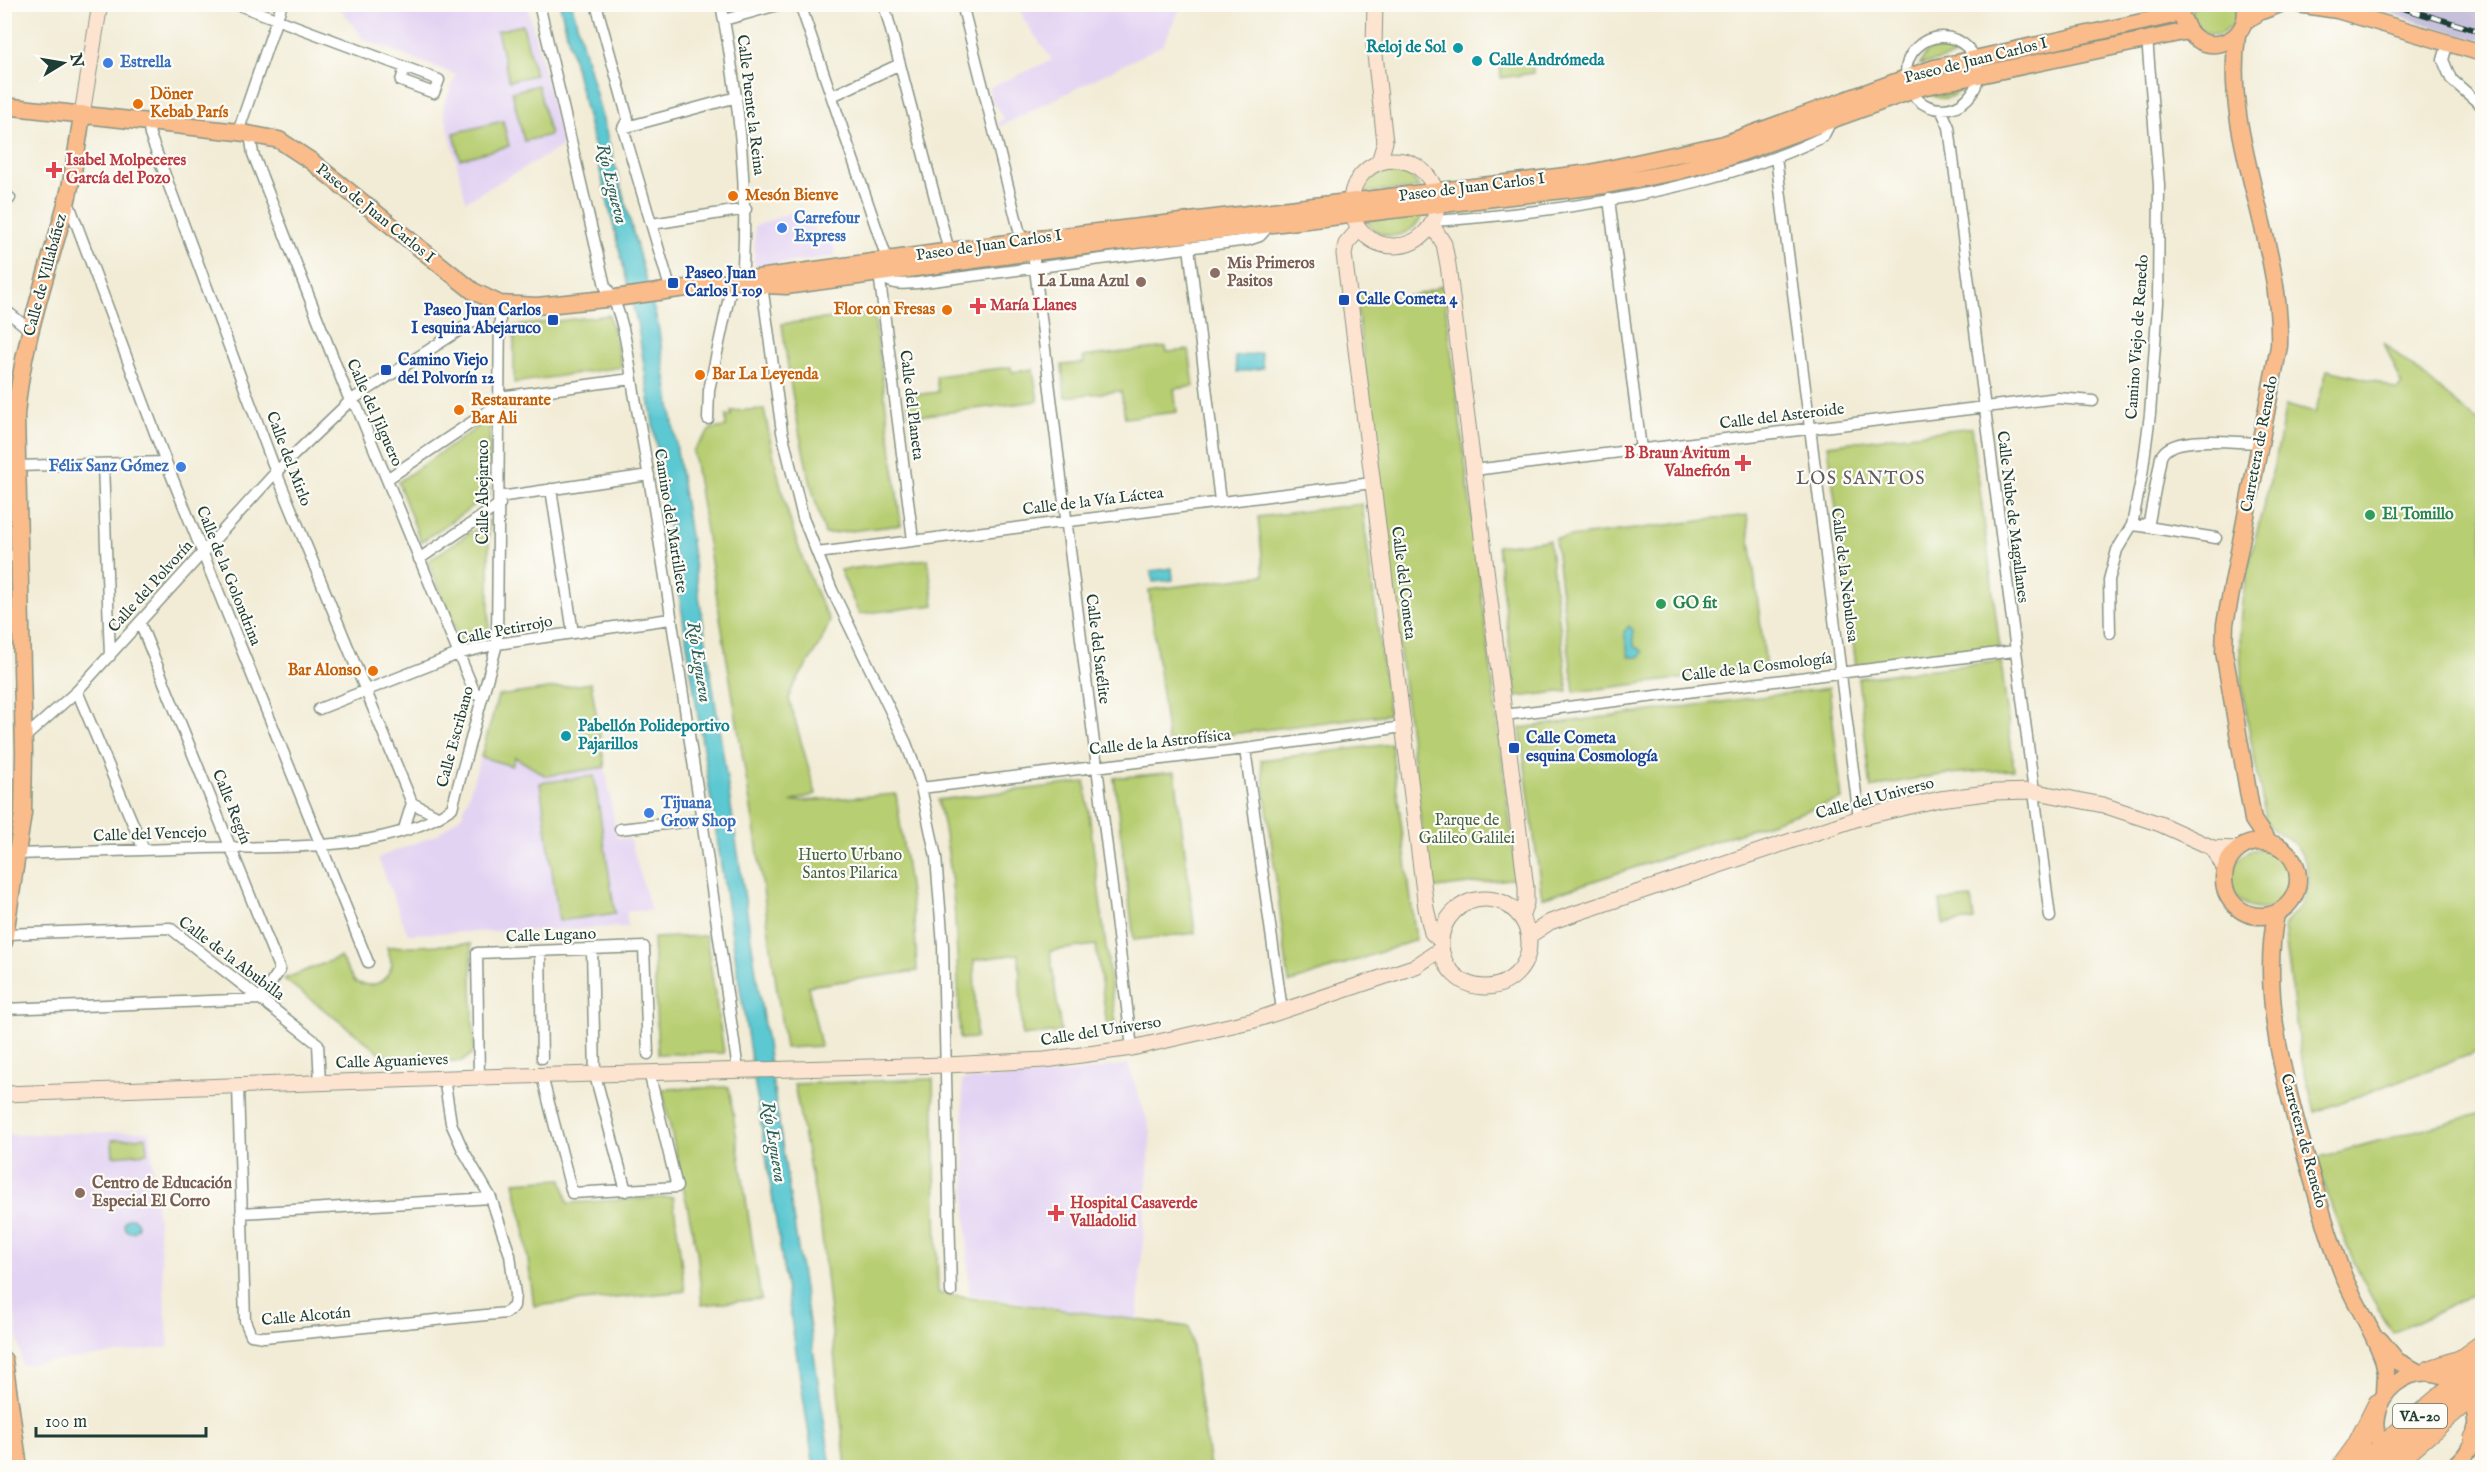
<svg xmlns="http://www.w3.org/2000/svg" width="2487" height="1472" font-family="'IM FELL English',serif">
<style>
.built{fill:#e3d3f3}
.industrial{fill:#c6c0da}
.green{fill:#b8ce72;stroke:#6c8653;stroke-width:1.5}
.water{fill:#5bc8d1;stroke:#3d8282;stroke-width:1.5}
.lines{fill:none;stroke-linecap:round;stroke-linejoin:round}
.street-casing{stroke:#889485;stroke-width:13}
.secondary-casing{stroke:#889485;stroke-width:17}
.primary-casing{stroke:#889485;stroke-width:19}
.highway-casing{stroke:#889485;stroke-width:22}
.street{stroke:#fff;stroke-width:10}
.secondary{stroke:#fde4d0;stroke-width:15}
.primary{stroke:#f9bc8a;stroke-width:16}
.highway{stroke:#f9bc8a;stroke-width:20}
.rail-casing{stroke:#1f3d34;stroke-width:6}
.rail{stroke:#fdfcf7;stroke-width:4;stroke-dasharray:11;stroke-linecap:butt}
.culture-dot{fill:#0f9aa8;stroke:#fdfcf7;stroke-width:2}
.shop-dot{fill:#3f7fe0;stroke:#fdfcf7;stroke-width:2}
.food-dot{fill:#e8710a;stroke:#fdfcf7;stroke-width:2}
.health-dot{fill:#e0444e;stroke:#fdfcf7;stroke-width:2}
.education-dot{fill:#8d6e63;stroke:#fdfcf7;stroke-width:2}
.transit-dot{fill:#1a4fb4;stroke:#fdfcf7;stroke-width:2}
.leisure-dot{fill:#2e9e5b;stroke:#fdfcf7;stroke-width:2}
.labels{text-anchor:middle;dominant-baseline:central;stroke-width:4.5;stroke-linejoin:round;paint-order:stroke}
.shield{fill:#fdfcf7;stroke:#62766e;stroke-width:1.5}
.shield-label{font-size:15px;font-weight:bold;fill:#1f3d34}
.culture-label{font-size:16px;font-weight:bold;fill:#0d838f;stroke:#fdfcf7;text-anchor:start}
.street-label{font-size:16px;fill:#1f3d34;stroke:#fdfcf7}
.shop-label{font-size:16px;font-weight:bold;fill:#366cbe;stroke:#fdfcf7;text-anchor:start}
.food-label{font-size:16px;font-weight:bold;fill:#c56008;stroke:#fdfcf7;text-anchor:start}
.health-label{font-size:16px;font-weight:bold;fill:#be3a42;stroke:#fdfcf7;text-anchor:start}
.education-label{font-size:16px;font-weight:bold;fill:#785e54;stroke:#fdfcf7;text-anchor:start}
.transit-label{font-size:16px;font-weight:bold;fill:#164399;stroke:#fdfcf7;text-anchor:start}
.leisure-label{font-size:16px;font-weight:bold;fill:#27864d;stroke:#fdfcf7;text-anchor:start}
.park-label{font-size:16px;fill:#456144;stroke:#fdfcf7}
.water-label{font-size:18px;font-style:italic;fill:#2e605b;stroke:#fdfcf7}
.neighbourhood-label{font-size:18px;letter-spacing:1.5px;fill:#605b63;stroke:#fdfcf7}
</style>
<rect width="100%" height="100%" fill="#fdfcf7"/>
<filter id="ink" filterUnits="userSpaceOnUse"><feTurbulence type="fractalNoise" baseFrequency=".0167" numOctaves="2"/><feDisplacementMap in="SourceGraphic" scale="12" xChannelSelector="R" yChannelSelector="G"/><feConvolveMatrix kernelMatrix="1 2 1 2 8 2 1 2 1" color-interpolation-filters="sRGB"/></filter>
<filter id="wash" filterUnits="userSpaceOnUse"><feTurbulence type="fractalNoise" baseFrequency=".008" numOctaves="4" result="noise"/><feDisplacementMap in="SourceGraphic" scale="24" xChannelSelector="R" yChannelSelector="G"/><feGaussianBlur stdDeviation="1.35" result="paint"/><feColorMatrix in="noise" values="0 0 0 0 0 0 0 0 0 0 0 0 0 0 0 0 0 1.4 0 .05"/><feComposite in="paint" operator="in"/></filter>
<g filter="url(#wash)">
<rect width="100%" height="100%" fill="#f2ecd6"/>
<path class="built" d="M341,4L527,5L563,146L466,201L443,107L456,75L365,40L340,8Z
M1018,5H1182L1163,45L999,127V122L1004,119L992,101L989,88L1052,60L1024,20Z
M794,211L833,245L836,256L754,267L755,226Z
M5,572L9,732L5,811H4Z
M481,757L512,766L514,757L546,776L605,767L617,838L630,839L651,911H626L628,927L408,934L378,858L438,834L462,815Z
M1128,1064L1151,1131L1137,1321L969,1294L962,1080L1075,1072Z
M150,1131L169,1347L22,1365L5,1251L4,1135Z"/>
<path class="industrial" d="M2363,5H2482V41L2421,23Z"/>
<path class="green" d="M2237,4L2235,23L2219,35C2201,35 2189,23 2193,5Z
M523,25L535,75L509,81L497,31Z
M1942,47L1955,50L1959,55L1919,65L1927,52Z
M1532,60L1533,73L1501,78L1500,66Z
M1966,81C1957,98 1942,104 1927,92Z
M538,85L550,135L524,141L512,92Z
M503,121L509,146L460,159L454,133Z
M1391,170L1410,175L1420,188L1361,193C1367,179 1377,174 1391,170Z
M1423,215C1412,238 1379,245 1366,220Z
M1443,285L1517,878L1429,889L1355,291C1387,301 1413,300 1443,285Z
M874,313L901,525L825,534C803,465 791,396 782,324Z
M609,315L622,367L514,383V326Z
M2384,343L2482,425V1046L2480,1051L2315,1112L2300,1053L2284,927C2288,918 2296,913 2301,905C2315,885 2309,857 2291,841C2282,833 2272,833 2266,821C2253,746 2232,671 2243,594C2253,531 2278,469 2285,405L2315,413L2327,370L2375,381L2397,390L2402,384Z
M1166,347L1167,352L1189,350L1194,386L1174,389L1177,412L1125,418L1121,391L1065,397L1062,365L1084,363L1083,357Z
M1011,367L1012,372L1033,369L1038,401L910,417L907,396L938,392L936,376Z
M764,409C778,481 795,555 830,621L820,644L791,690L789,699L816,794L790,802L896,794L915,929L917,971L808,986L821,1046L785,1048L756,839L693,451L711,429L726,427V416H731V411Z
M490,419L489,495L421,542L398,482Z
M1972,427L2000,648L1856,666L1828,445Z
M1362,504L1389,714L1168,742L1149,590L1264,575L1258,517Z
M1747,515L1766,668L1574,692L1555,539Z
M489,520V637L460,641L428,561Z
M1549,540L1568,691L1516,697L1497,546Z
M928,559L934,605L859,614L840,570Z
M2001,661L2014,770C1965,771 1919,776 1871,788L1858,678Z
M591,683L605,767L546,776L515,757L512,766L481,757L498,696Z
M1829,688L1842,799L1542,898L1520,728Z
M1391,744L1416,940L1289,983L1261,760Z
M1175,772L1195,933L1134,940L1114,778Z
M594,776L615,913L559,921L540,783Z
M1085,782L1116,1025L1107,1026L1096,945L1050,951L1061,1032L1022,1036L1019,954L974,960L976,1038L960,1039C957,958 957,879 938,800Z
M2231 879a30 30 0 1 1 60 0a30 30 0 1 1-60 0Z
M1971,898L1974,920L1943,924L1940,901Z
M706,936L724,1053L658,1054L653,938Z
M471,944L474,1052L463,1061L394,1063L284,979L340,957L355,982C372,989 386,984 392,965L387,947Z
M933,1079L938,1293L1189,1327L1210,1467H846L821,1227L794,1084Z
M729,1087L761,1299L702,1305L697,1251L662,1089Z
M2482,1113V1291L2393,1333C2358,1280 2334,1220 2316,1158Z
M146,1137L147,1153L113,1156L112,1140Z
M562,1179L568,1203L673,1197L685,1291L534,1306L524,1229L514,1182Z"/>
<path class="water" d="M560,5H572L658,325L831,1467H814L638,327Z
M1261,353L1263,368L1237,372L1235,357Z
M1172,568L1173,580L1153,582L1151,571Z
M1629,626L1633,630L1634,646L1643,652L1639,657H1629L1624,632Z
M124 1225a7 7 0 1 1 14 0a7 7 0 1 1-14 0Z"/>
</g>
<g filter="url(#ink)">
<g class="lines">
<defs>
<path id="street" d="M236,4L439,80L434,93L401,81L405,68
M539,4L605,286C625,310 629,366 635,398C661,538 680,679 702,820L620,829
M596,4L628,119L623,128L671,291
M721,4C739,100 749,184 742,281
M800,4L887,259
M884,4L949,251
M962,4L1023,246
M724,20L781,4
M1906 73a36 36 0 1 1 72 0a36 36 0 1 1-72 0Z
M2448,42L2443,60L2451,79L2482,106
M832,96L900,64
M1941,109L1949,127L2050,917
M148,122L150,135L276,472L412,803L404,829
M623,128L737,97
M238,132L282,4
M250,134L253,154L350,401L357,407L474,691L477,695L483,694
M1776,157L1859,818
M4,194L10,198L4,205
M67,199L166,462L368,962
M1609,199L1641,449
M1434,221C1558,212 1710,191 1823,137L1832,119
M652,224L746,209
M1189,247L1220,501
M1033,253L1132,1048
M879,273C891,286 900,284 917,283L1248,240L1260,236L1270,225
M879,273L913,540
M762,285L782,432L803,518L832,590L906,743L919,778L936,857L943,946L951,1292
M4,309L30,330
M499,397L631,379
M708,419L709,390L732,283
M4,452L17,466L166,462
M103,464L110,656
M1474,470L2058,398L2093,401
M387,479L499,404
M551,489L573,633
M499,497L649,475
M2132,525L2141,526L2149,522L2161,457C2169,433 2237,443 2260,443
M2141,526L2216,538
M817,553L1372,483
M4,554L18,558
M419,559L500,504
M2110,633L2109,580L2117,550L2132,525L2142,475L2150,414L2158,303L2159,185L2147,38
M77,691L144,850
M319,709L458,654L497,644L670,619
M1504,715L2014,651
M24,738L77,691L276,472L350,401L500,304
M1245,749L1282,1010
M921,788L1245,749L1403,727
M412,803L439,817
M702,820L738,1070
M17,854C79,852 141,850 204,848C278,846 389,853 452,808L497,644L500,304
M6,934L170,928L318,1044L320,1083
M592,950L595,1074
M540,951L542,1058
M4,1009L260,999L280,970L140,623
M542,1076L572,1193L677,1187L649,1072
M479,1077L477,953L644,947L648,1054
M596,1079L626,1191
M238,1086L245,1321L251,1335L264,1337L506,1313L514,1306L515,1295L510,1255L491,1198L463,1150L451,1123L444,1078
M241,1213L491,1198"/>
<path id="secondary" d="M1375,4L1374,46L1385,142L1379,162
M82,114L100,4
M1351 203a43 43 0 1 1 86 0a43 43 0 1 1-86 0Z
M1432,225L1444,244L1448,265L1526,888V903L1521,916
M1359,229L1346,244L1344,254L1426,908L1432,933L1441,941
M2213,848L2225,869
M1441 943a44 44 0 1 1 88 0a44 44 0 1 1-88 0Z
M1529,936L1550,922L1859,818L1940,799L1995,792L2032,791L2103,805L2160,824L2213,848L2239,849
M4,1094L479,1077L946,1065L1045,1060L1132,1048L1255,1020L1416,966L1441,949"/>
<path id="primary" d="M2298,4L2337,10L2482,53
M2184,21C2197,61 2253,45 2245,4
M2245,22L2259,12L2280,4
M2237,36C2222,139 2283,241 2279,346L2225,624L2224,652L2253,820L2268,842
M4,106L238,132L279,140L311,161L473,291L500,304L537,306L615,298L1022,241L1590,173L1724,144L1934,68L2169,16L2183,9
M764,285L786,286L1025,253L1606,185L1675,172L1726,158L1922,87L2188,31
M2224 879a37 37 0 1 1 74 0a37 37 0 1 1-74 0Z
M2276,914C2260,996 2285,1085 2308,1164C2319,1202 2329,1240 2344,1277C2356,1305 2373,1330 2383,1359L2386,1372L2385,1393
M4,942L23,813L24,752L16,415C22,341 48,272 67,200C74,172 78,143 82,114
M2380,1340L2397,1361L2418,1372
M4,1360L19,1468
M2386,1456C2348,1402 2421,1340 2465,1392C2472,1402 2477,1414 2476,1426C2476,1442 2465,1460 2451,1468"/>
<path id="highway" d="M2429,1371L2461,1360L2482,1345
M2474,1439L2482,1424
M2341,1468L2357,1446L2378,1404
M2357,1468L2482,1362
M2388,1468L2482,1387"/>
</defs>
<use href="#street" class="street-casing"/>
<use href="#secondary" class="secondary-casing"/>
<use href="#primary" class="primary-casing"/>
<use href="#highway" class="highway-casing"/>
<use href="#street" class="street"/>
<use href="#secondary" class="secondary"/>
<use href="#primary" class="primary"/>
<use href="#highway" class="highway"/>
<defs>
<path id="rail" d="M2389,4L2482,32"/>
</defs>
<use href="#rail" class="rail-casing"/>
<use href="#rail" class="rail"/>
</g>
</g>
<g class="culture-dot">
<circle cx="1458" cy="48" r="6"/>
<circle cx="1477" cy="61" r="6"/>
<circle cx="566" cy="736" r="6"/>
</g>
<g class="shop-dot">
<circle cx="108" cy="63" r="6"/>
<circle cx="782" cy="228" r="6"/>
<circle cx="181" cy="467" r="6"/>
<circle cx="649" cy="813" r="6"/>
</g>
<g class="food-dot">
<circle cx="138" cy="104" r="6"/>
<circle cx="733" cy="196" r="6"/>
<circle cx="947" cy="310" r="6"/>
<circle cx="700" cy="375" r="6"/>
<circle cx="459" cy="410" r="6"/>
<circle cx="373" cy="671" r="6"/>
</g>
<g class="health-dot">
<path d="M51 161h6v6h6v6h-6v6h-6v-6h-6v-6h6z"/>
<path d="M975 297h6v6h6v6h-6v6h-6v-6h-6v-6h6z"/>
<path d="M1740 454h6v6h6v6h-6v6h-6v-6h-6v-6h6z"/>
<path d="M1053 1204h6v6h6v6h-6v6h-6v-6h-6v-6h6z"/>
</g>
<g class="education-dot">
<circle cx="1215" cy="273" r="6"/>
<circle cx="1141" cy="282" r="6"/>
<circle cx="80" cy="1193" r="6"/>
</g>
<g class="transit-dot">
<rect x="667" y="277" width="12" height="12" rx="3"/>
<rect x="1338" y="294" width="12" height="12" rx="3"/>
<rect x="547" y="314" width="12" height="12" rx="3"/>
<rect x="380" y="364" width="12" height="12" rx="3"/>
<rect x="1508" y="742" width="12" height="12" rx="3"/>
</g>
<g class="leisure-dot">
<circle cx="2370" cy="515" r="6"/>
<circle cx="1661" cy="604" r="6"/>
</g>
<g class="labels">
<rect class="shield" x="2393" y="1404" width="54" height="24" rx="4.5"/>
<g class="shield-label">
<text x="2420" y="1416">VA-20</text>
</g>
<g class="culture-label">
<text x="1446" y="48" text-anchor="end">Reloj de Sol</text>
<text x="1489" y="61">Calle Andrómeda</text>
<text x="578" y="727">Pabellón Polideportivo<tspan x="578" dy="18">Pajarillos</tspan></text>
</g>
<g class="street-label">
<text transform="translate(1976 61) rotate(-14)">Paseo de Juan Carlos I</text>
<text transform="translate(750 105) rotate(83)">Calle Puente la Reina</text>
<text transform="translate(1472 188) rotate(-7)">Paseo de Juan Carlos I</text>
<text transform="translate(375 214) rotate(39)">Paseo de Juan Carlos I</text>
<text transform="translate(989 246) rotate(-8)">Paseo de Juan Carlos I</text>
<text transform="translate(46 275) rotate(-75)">Calle de Villabáñez</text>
<text transform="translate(2138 337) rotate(-86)">Camino Viejo de Renedo</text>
<text transform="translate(911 405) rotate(83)">Calle del Planeta</text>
<text transform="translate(374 413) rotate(66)">Calle del Jilguero</text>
<text transform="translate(1782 417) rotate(-7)">Calle del Asteroide</text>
<text transform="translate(2260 444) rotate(-79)">Carretera de Renedo</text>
<text transform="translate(288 459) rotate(69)">Calle del Mirlo</text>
<text transform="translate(484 492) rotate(-90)">Calle Abejaruco</text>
<text transform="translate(1093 502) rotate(-7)">Calle de la Vía Láctea</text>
<text transform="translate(2012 517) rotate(83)">Calle Nube de Magallanes</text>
<text transform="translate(670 521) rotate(81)">Camino del Martillete</text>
<text transform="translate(1844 575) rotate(83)">Calle de la Nebulosa</text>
<text transform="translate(228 576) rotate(68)">Calle de la Golondrina</text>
<text transform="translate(1403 583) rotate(83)">Calle del Cometa</text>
<text transform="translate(151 587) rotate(-48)">Calle del Polvorín</text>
<text transform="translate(505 631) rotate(-11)">Calle Petirrojo</text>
<text transform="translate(1097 649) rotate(83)">Calle del Satélite</text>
<text transform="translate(1757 668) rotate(-7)">Calle de la Cosmología</text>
<text transform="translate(456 737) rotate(-75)">Calle Escribano</text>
<text transform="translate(1160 743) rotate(-6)">Calle de la Astrofísica</text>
<text transform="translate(1875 799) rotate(-15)">Calle del Universo</text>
<text transform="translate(231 807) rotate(68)">Calle Regín</text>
<text transform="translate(150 835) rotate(-2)">Calle del Vencejo</text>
<text transform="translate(551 936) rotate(-2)">Calle Lugano</text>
<text transform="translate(231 959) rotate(37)">Calle de la Abubilla</text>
<text transform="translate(1101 1032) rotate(-9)">Calle del Universo</text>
<text transform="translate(392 1062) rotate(-2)">Calle Aguanieves</text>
<text transform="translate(2303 1141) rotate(75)">Carretera de Renedo</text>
<text transform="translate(306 1317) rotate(-5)">Calle Alcotán</text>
</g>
<g class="shop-label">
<text x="120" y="63">Estrella</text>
<text x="794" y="219">Carrefour<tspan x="794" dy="18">Express</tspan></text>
<text x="169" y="467" text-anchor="end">Félix Sanz Gómez</text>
<text x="661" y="804">Tijuana<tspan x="661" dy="18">Grow Shop</tspan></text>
</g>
<g class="food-label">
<text x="150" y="95">Döner<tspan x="150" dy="18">Kebab París</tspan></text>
<text x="745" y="196">Mesón Bienve</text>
<text x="935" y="310" text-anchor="end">Flor con Fresas</text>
<text x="712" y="375">Bar La Leyenda</text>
<text x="471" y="401">Restaurante<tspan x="471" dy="18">Bar Ali</tspan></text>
<text x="361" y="671" text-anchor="end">Bar Alonso</text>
</g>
<g class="health-label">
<text x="66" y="161">Isabel Molpeceres<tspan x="66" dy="18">García del Pozo</tspan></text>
<text x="990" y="306">María Llanes</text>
<text x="1730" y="454" text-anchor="end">B Braun Avitum<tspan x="1730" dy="18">Valnefrón</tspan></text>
<text x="1070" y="1204">Hospital Casaverde<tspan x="1070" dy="18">Valladolid</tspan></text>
</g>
<g class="education-label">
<text x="1227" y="264">Mis Primeros<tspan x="1227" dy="18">Pasitos</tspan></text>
<text x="1129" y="282" text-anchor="end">La Luna Azul</text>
<text x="92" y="1184">Centro de Educación<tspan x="92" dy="18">Especial El Corro</tspan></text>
</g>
<g class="transit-label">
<text x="685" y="274">Paseo Juan<tspan x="685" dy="18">Carlos I 109</tspan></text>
<text x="1356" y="300">Calle Cometa 4</text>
<text x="541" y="311" text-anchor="end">Paseo Juan Carlos<tspan x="541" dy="18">I esquina Abejaruco</tspan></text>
<text x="398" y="361">Camino Viejo<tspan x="398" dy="18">del Polvorín 12</tspan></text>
<text x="1526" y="739">Calle Cometa<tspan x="1526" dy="18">esquina Cosmología</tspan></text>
</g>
<g class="leisure-label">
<text x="2382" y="515">El Tomillo</text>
<text x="1673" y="604">GO fit</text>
</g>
<g class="park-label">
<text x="1467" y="821">Parque de<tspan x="1467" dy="18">Galileo Galilei</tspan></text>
<text x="850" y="856">Huerto Urbano<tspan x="850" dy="18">Santos Pilarica</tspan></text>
</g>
<g class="water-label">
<text transform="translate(611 184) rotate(76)">Río Esgueva</text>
<text transform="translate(698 662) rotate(81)">Río Esgueva</text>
<text transform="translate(773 1142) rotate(81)">Río Esgueva</text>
</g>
<g class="neighbourhood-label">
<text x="1861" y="479">LOS SANTOS</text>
</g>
</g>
<rect width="2487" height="1472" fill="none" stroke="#fdfcf7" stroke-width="24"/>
<g transform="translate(63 63) rotate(79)" stroke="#fdfcf7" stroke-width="4.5" paint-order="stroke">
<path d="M0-4.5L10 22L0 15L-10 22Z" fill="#1f3d34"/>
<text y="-9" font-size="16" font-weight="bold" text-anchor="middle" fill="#1f3d34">N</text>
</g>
<path d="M36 1427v9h170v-9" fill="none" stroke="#1f3d34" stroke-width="3"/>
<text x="45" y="1427" font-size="18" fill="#1f3d34" stroke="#fdfcf7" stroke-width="4.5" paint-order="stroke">100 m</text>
</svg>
